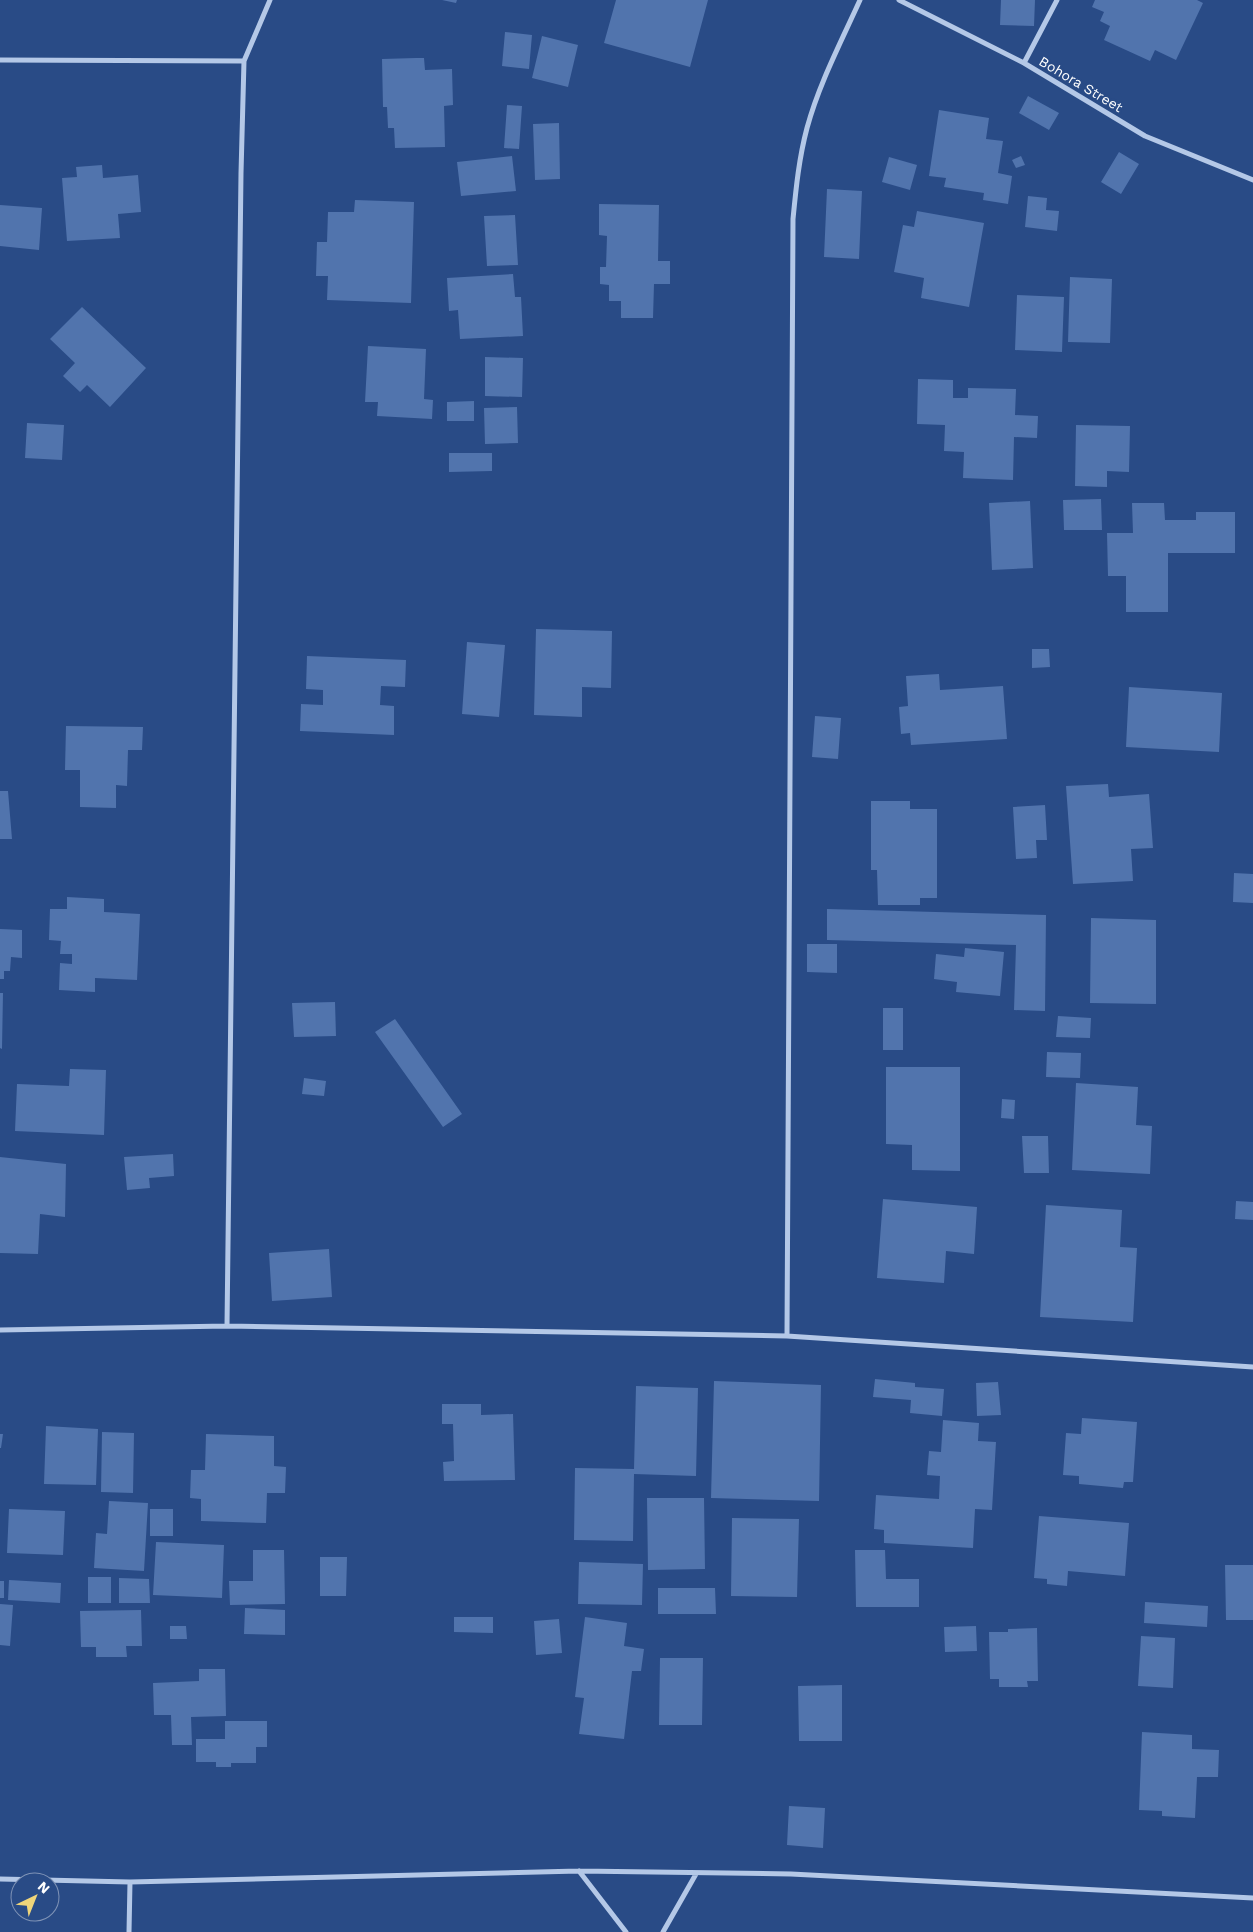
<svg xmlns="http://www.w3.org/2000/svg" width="1253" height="1932" font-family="'Work Sans',sans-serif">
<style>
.building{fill:#5174ad}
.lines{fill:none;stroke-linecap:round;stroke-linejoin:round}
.street{stroke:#b4c8e7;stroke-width:5}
.labels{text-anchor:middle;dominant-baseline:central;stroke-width:4.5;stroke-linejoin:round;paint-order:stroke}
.street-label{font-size:14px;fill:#fff;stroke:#294b86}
</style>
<rect width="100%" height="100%" fill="#294b86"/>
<path class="building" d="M442,0H457L456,3Z
M616,0H708L690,67L604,43Z
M1001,0H1035L1034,26L1000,25Z
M1095,0H1197L1203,3L1176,60L1155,50L1150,61L1104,40L1110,26L1100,21L1104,12L1092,7Z
M505,32L532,35L529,69L502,66Z
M542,36L578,45L568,87L532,78Z
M416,58H424L425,70L452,69L453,105L444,106L445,147L395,148L394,128H388L387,107H383L382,59Z
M1028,96L1059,113L1049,130L1019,113Z
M507,105L522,106L519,149L504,148Z
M939,110L989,118L986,139L1003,141L998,173L1012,176L1008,204L983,200L984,193L944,187L946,178L929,176Z
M559,123L560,179L535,180L533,124Z
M1119,152L1139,164L1121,194L1101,182Z
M512,156L516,191L461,196L457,162Z
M1021,156L1025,165L1016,168L1012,160Z
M889,157L917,165L910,190L882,182Z
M102,165L103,178L138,175L141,212L118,214L120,238L67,241L62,178L77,177L76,167Z
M827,189L862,191L859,259L824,257Z
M1028,196L1047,198L1046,210L1059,211L1057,231L1025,227Z
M355,200L414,202L411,303L327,300L328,276H316L317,242H327L328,212H354Z
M599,204L659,205L658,261H670V284H654L653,318H621V301H609V285L600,284V267H606L607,236L599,235Z
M0,205L42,208L39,250L0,246Z
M917,211L984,223L969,307L921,298L924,278L894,272L903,225L914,227Z
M515,215L518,265L487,266L484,216Z
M513,274L515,297H521L523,336L460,339L458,310L449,311L447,278Z
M1070,277L1112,279L1110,343L1068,342Z
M1017,295L1064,297L1062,352L1015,350Z
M82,307L146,368L110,407L87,385L80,392L63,376L75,363L50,339Z
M368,346L426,349L424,399L433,400L432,419L377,416L378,402H365Z
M485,357L523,358L522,397L485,396Z
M918,379L953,380V398H968V388L1016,389L1015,415L1038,416L1037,438L1014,437L1013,480L963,478L964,452L944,451L945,425L917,424Z
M474,401V421H447V402Z
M517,407L518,443L485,444L484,408Z
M27,423L64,425L62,460L25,458Z
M1076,425L1130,426L1129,472L1107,471V487L1075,486Z
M449,453H492V471L449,472Z
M1101,499L1102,530H1064L1063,500Z
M1030,501L1033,568L992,570L989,503Z
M1132,503H1164L1165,520H1196V512H1235V553H1168V612H1126V576H1108L1107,533H1133Z
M536,629L612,631L611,688L582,687V717L534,715Z
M467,642L505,645L499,717L462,714Z
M1032,649H1049L1050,667L1032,668Z
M307,656L406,660L405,687L381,686L380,705L394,706V735L300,731L301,704L323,705V690L306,689Z
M939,674L940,690L1003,686L1007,739L911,745L910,733L901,734L899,707L908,706L906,676Z
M1129,687L1222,693L1219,752L1126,747Z
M815,716L841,718L838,759L812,757Z
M66,726L143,727L142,750H128L127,786L116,785V808L80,807V770H65Z
M1108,784L1109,797L1149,794L1153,848L1131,849L1133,881L1073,884L1066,786Z
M0,791H8L12,839H0Z
M871,801H910V809H937V898H920V905H878L877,870H871Z
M1045,805L1047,840H1036L1037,858L1016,859L1013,807Z
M1234,873L1253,874V903L1233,902Z
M67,897L104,899V912L140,914L137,980L95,978V992L59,990L60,963L72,964V954H60L61,941L49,940L50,909H67Z
M827,909L1046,915L1045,1011L1014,1010L1016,945L827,940Z
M1091,918L1156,920V1004L1090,1003Z
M0,929L22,930V958L11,957L10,971H4V979H0Z
M807,944H837V973L807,972Z
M965,948L1004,952L1000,996L956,992L957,982L934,979L936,954L964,957Z
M0,993H3L2,1049L0,1048Z
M335,1002L336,1036L294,1037L292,1003Z
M883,1008H903V1050H883Z
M1058,1016L1091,1018L1090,1038L1056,1037Z
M395,1019L462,1114L443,1127L375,1032Z
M1047,1052L1081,1053L1080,1078L1046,1077Z
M886,1067H960V1171L912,1170V1145L886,1144Z
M70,1069L106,1070L104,1135L15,1131L17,1084L69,1086Z
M304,1078L326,1081L324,1096L302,1094Z
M1076,1083L1138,1087L1136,1125L1152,1126L1150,1174L1072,1170Z
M1002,1099L1015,1100L1014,1119L1001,1118Z
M1022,1136H1048L1049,1173H1024Z
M173,1154L174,1176L149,1178L150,1188L127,1190L124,1157Z
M0,1157L66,1164L65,1217L40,1214L38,1254L0,1253Z
M883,1199L977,1207L974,1254L946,1251L944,1283L877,1278Z
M1236,1201L1253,1202V1220L1235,1219Z
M1046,1205L1122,1210L1120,1247L1137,1248L1133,1322L1040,1317Z
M329,1249L332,1297L272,1301L269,1253Z
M875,1379L915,1383V1387L944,1389L942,1416L910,1413L911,1400L873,1397Z
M714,1381L821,1385L819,1501L711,1498Z
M998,1382L1001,1415L977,1416L976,1383Z
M636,1386L698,1388L696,1476L634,1474L633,1541L574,1540L575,1468L634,1469Z
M442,1404H481V1415L513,1414L515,1480L444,1481L443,1462L454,1461L453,1424H442Z
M1082,1418L1137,1422L1133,1482H1124L1123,1488L1079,1484V1476L1063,1475L1066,1433L1081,1434Z
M943,1420L979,1423L978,1441L996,1442L992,1510L975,1509L973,1548L884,1543V1530L874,1529L876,1495L939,1499L940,1476L927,1475L929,1451L941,1452Z
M46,1426L98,1429L96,1485L44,1484Z
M102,1432L134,1433L133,1493L101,1492Z
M0,1434H3L1,1448H0Z
M206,1434L274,1436V1466L286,1467L285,1493H267L266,1523L201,1521V1499L190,1498L191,1470H205Z
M647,1498H704L705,1569L648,1570Z
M109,1501L148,1503L144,1571L94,1568L96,1533L107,1534Z
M9,1509L65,1511L63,1555L7,1553Z
M150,1509H173V1536H150Z
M1039,1516L1129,1523L1125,1576L1068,1571L1067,1586L1047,1584V1579L1034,1578Z
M732,1518L799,1519L797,1597L731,1596Z
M156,1542L224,1545L222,1598L153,1595Z
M253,1550H284L285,1604L230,1605L229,1581H253Z
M855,1550H885L886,1579H919V1607H856Z
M320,1557H347L346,1596H320Z
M579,1562L643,1564L642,1605L578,1604Z
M1225,1565H1253V1620H1226Z
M88,1577H111V1603H88Z
M119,1578L149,1579L150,1603H119Z
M9,1580L61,1583L60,1603L8,1600Z
M0,1581H4V1598H0Z
M658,1588H715L716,1614H658Z
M1145,1602L1208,1606L1207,1627L1144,1623Z
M0,1604L13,1605L10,1646L0,1645Z
M245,1608L285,1610V1635L244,1634Z
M141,1610L142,1646H126L127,1657H96V1647H81L80,1611Z
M454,1617H493V1633L454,1632Z
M585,1617L627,1623L624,1646L644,1649L641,1671H632L624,1739L579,1734L584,1698L575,1697Z
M559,1619L562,1653L536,1655L534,1621Z
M170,1626H186L187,1639H170Z
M976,1626L977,1651L945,1652L944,1627Z
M1037,1628L1038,1681H1027L1028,1687H999V1679H990L989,1632H1008V1629Z
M1141,1636L1175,1638L1173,1688L1138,1686Z
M660,1658H703L702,1725H659Z
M199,1669H225L226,1716L191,1717L192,1745H172L171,1715H154L153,1683L199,1681Z
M842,1685V1741H799L798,1686Z
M225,1721H267V1747H256V1763H231V1767H216V1762H196V1739H225Z
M1142,1732L1192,1735V1749L1219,1750L1218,1777H1197L1195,1818L1162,1816V1811L1139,1810Z
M789,1806L825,1808L823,1848L787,1845Z"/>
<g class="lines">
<path class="street" d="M899,0L1024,63L1145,136L1253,180
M0,60L244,61
M1024,63L1057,0
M227,1326L241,173L244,61L270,0
M0,1330L227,1326L787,1336L1253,1367
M787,1336L793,219C796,188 799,158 807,128C819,84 841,42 860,0
M579,1871L626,1932
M0,1879L130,1882L579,1871L791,1874L1253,1898
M129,1932L130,1882
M663,1932L696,1874"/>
</g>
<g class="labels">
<g class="street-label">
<text transform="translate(1081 84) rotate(31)">Bohora Street</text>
</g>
</g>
<g transform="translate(35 1897) rotate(43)"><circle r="24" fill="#294b86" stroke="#7f93b6"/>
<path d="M0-4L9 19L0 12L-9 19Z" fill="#efd57a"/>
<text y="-8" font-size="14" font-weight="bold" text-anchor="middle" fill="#ffffff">N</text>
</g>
</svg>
